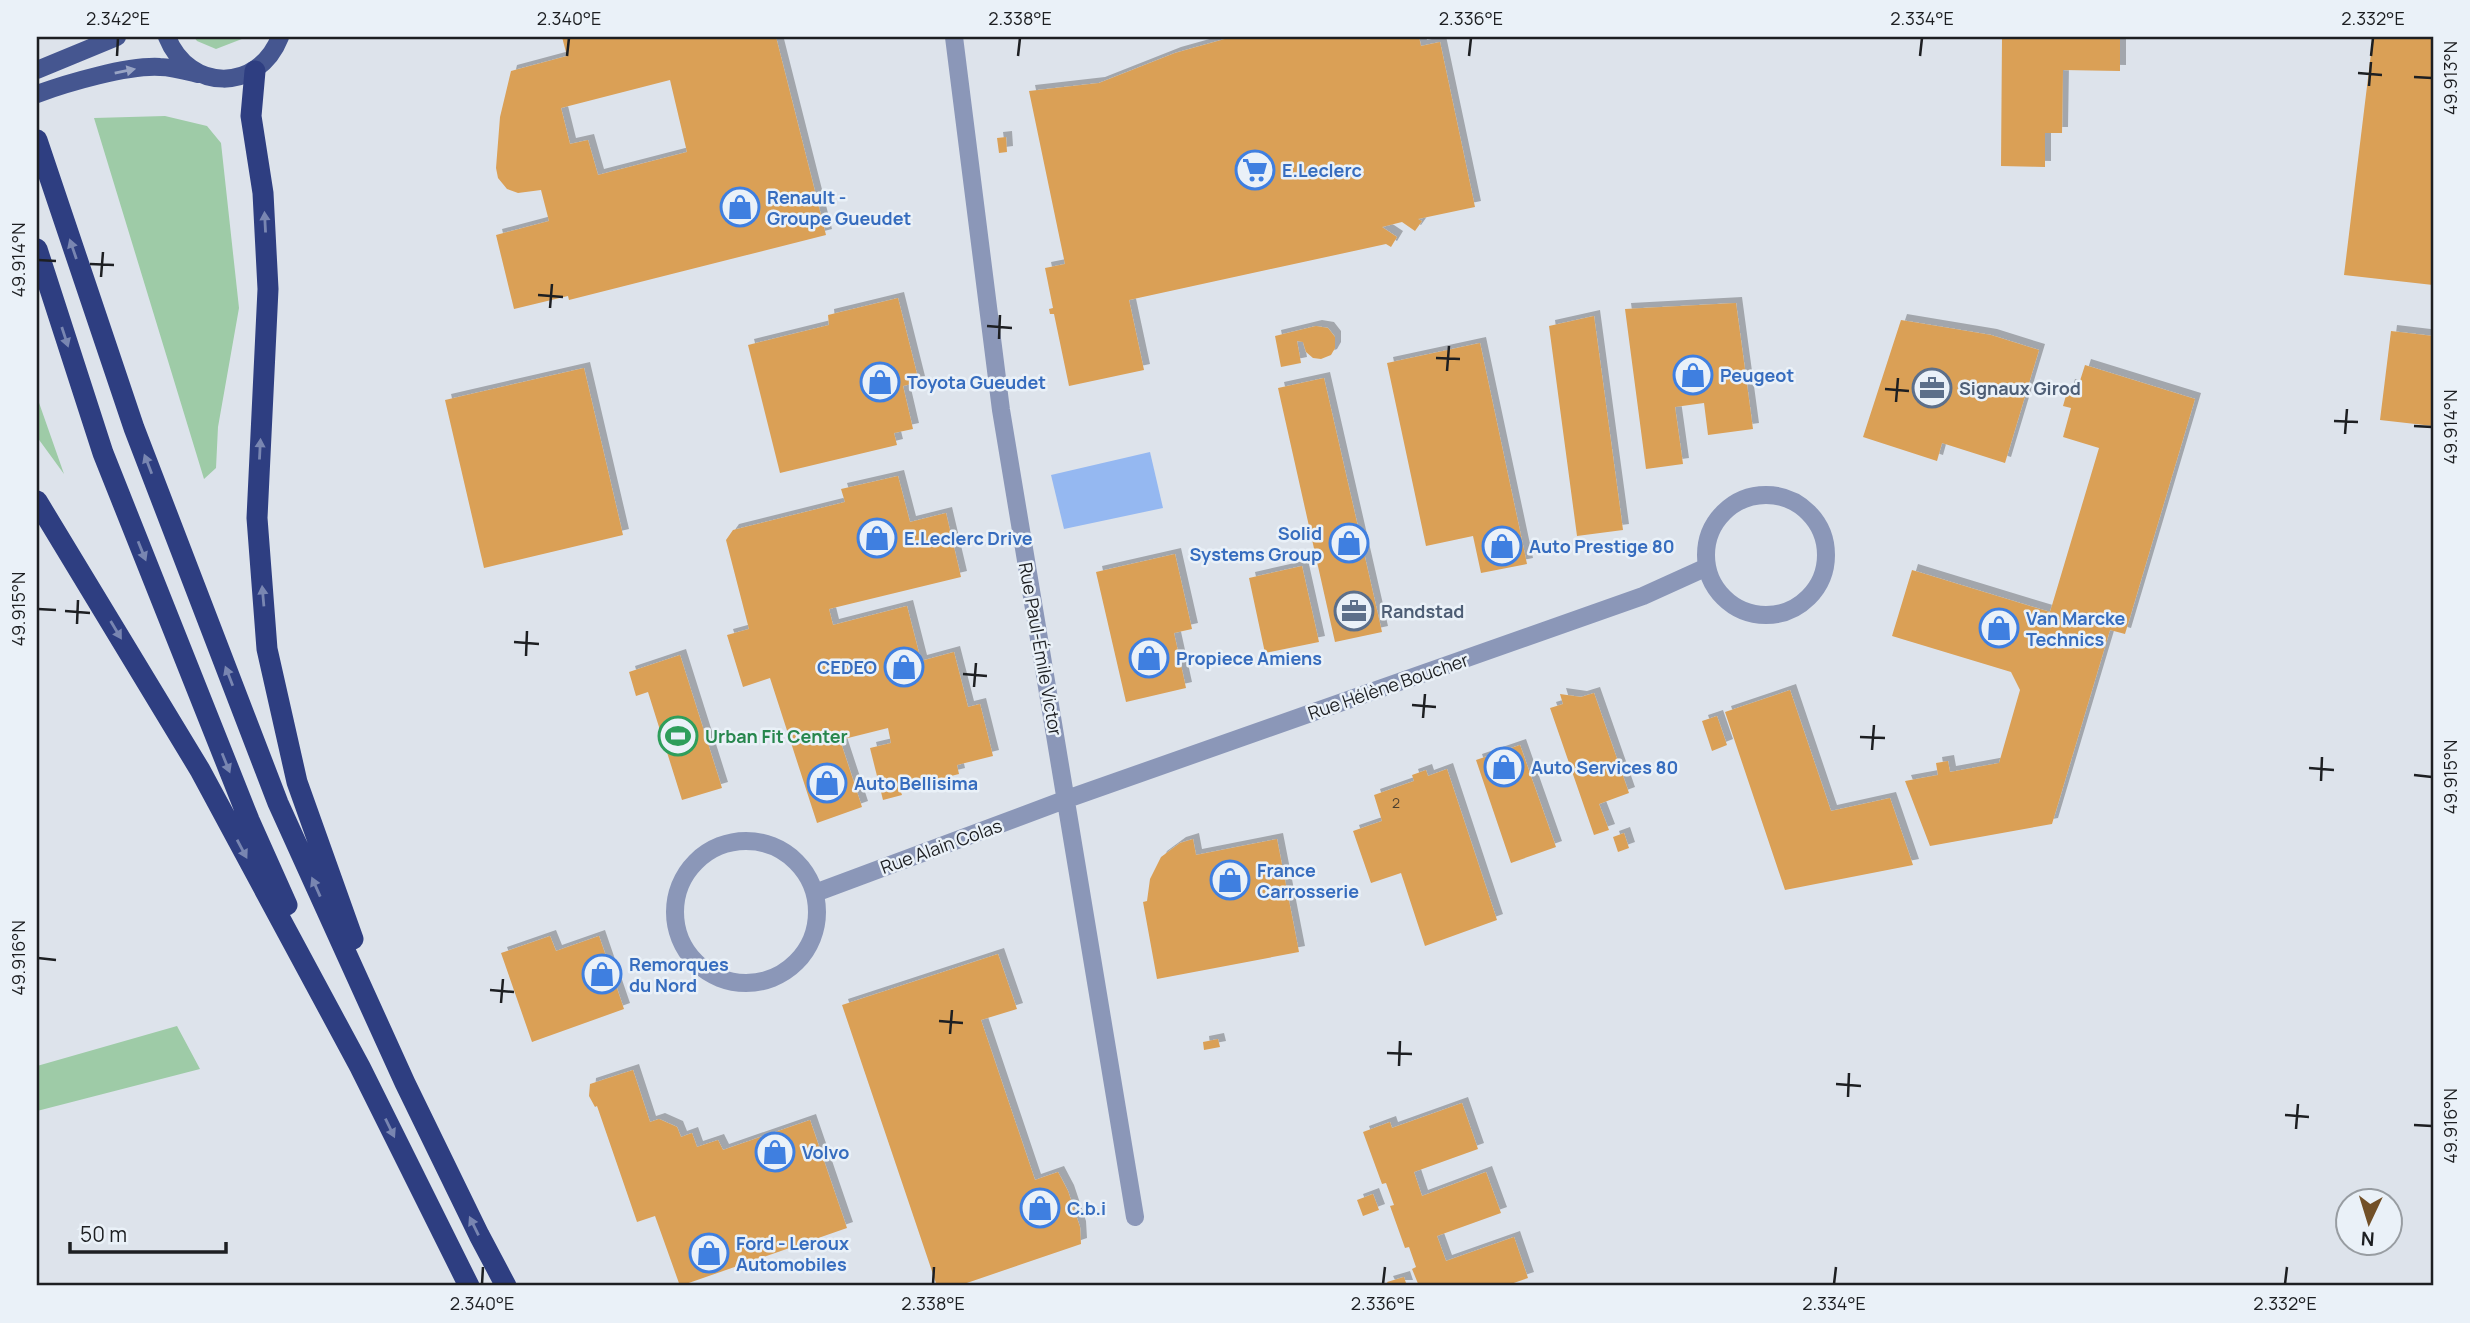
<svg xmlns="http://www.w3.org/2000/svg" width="2470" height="1323" font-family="Manrope,sans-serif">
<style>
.green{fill:#9ecba7}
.water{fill:#95b8f1}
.building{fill:#daa057;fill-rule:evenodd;filter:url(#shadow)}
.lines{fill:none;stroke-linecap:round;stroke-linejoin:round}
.street{stroke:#8b97b8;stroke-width:18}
.primary{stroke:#455690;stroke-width:18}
.highway{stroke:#2e3e81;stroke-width:21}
.oneway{fill:#98a4c4}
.oneway2{fill:#7986b1}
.ticks{fill:none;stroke:#1d1f22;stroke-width:2.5}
.labels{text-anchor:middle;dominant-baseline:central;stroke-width:5;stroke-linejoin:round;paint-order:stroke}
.number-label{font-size:14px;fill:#4c3f2f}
.shop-label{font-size:18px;font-weight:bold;fill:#366cbe;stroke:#eaf1f8;text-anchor:start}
.service-label{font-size:18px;font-weight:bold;fill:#4e5e75;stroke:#eaf1f8;text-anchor:start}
.street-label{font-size:18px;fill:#1d1f22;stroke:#eaf1f8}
.leisure-label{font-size:18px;font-weight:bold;fill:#27864d;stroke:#eaf1f8;text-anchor:start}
.neatline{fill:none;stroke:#1d1f22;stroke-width:2.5}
.ticks-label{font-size:18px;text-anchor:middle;fill:#1d1f22}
</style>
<defs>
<filter id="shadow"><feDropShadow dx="6" dy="-6" stdDeviation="0" flood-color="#0004"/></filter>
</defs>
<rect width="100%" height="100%" fill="#dde3eb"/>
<path class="green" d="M194,37H247L216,49L197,41Z
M165,116L207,126L221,143L239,308L218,427L216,468L204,479L94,118Z
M37,397L64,474L37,437Z
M177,1026L200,1069L37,1111V1066Z"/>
<path class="water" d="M1150,452L1163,508L1064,529L1051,475Z"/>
<path class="building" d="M562,37H776L826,235L569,300L568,296L514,309L496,235L549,221L541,190L518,193L507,189L498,178L496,168L500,117L511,71L567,56ZM670,80L687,152L598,175L588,140L570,144L561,108Z
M1232,37H1419L1421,46L1440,42L1475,207L1418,219L1422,221L1415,231L1402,222L1382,227L1397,237L1391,247L1386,244L1129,300L1144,370L1069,386L1054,314H1050L1049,309L1053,308L1045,268L1065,264L1029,91L1099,83L1175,53Z
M2002,37H2120V71L2063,70L2062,133H2045V167L2001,166Z
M2373,37H2433V285L2344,275Z
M1006,137L1007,152L999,153L997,138Z
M898,298L919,382L903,386L913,429L894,433L897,445L780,473L748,345L829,325L828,315Z
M1736,303L1753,429L1708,435L1704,403L1675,407L1683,464L1646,469L1625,309Z
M1594,316L1623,530L1577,536L1549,326Z
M1901,320L1991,335L2039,350L2005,463L1942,443L1937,461L1863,437Z
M1316,326L1328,328L1335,337V348L1331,355L1321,359L1313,358L1306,352L1303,342L1297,341L1301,363L1281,367L1275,336Z
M2391,331L2433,336V426L2380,420Z
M1480,343L1527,564L1481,573L1473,536L1426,546L1387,363Z
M2085,365L2195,399L2125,634L2110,630L2052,824L1930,846L1905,781L1938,775L1936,763L1948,761L1950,772L1999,763L2020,690L2011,672L1892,636L1912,570L2050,612L2099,448L2063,437L2071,408L2063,406L2069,385L2078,387Z
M584,368L623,535L484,568L445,400Z
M1324,378L1382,632L1335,642L1278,388Z
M898,476L910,522L946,513L961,577L829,609L833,625L907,606L921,661L954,652L968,707L980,704L993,756L957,765L959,774L900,789L902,795L883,800L870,748L891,743L888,728L840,740L862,807L817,823L770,678L743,687L727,635L749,629L726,540L733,530L845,502L841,489Z
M1175,554L1192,629L1174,633L1186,688L1126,702L1096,572Z
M1302,566L1319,642L1265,653L1249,578Z
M680,655L722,788L682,800L648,692L636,696L629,672Z
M1790,690L1831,811L1890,798L1913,865L1785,890L1725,712Z
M1594,693L1629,793L1599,804L1609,830L1594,835L1550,708L1563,704L1560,694L1581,697Z
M1717,716L1727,745L1712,751L1702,721Z
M1520,745L1556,847L1511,863L1476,760Z
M1447,769L1497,920L1425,946L1401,873L1371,883L1353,831L1382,821L1374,795L1414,781L1412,775L1426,770L1428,776Z
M1624,833L1629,848L1618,852L1613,837Z
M1193,839L1196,855L1277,839L1299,952L1157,979L1143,902L1147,901L1150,879L1161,857L1180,843Z
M550,936L556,951L599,936L624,1009L532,1042L501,953Z
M998,954L1017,1009L981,1020L1035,1180L1058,1172L1068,1191L1080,1227L1081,1244L958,1286H937L842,1005Z
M1218,1039L1220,1047L1204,1050L1203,1042Z
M633,1070L650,1122L659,1119L677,1127L681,1137L692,1133L697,1147L718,1140L723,1150L810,1120L847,1228L680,1286L655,1216L637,1222L597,1106L595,1107L589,1096L590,1084Z
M1462,1103L1478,1149L1414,1172L1422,1196L1486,1172L1501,1213L1437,1236L1446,1261L1514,1237L1528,1278L1505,1286H1419L1412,1269L1416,1267L1409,1247L1405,1248L1390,1206L1394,1205L1386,1183L1382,1184L1363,1132L1390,1122L1392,1128Z
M1373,1194L1379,1210L1363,1216L1357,1200Z
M1404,1277L1407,1286H1389L1387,1282Z"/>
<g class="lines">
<path class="street" d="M954,37L1001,410L1135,1217
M1706 555a60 60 0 1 1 120 0a60 60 0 1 1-120 0Z
M675 912a71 71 0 1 1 142 0a71 71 0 1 1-142 0Z
M815,893L1067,799L1643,596L1707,567"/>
<path class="primary" d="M167,37C189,92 258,93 280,37
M37,70L117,37
M37,94C67,83 128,65 160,67C172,67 186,71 198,74"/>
<path class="highway" d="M255,71L251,116L263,193L268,289L257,518L267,649L297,782L353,939
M37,140L134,428L278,803L405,1083L479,1235L506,1286
M37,249L103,453L249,820L287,905
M37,501L200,770L360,1067L469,1286"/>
</g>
<defs><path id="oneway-solid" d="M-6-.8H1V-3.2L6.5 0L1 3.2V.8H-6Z" transform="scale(1.75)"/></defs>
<use class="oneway" href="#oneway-solid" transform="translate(125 71) rotate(-11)"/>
<g class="oneway2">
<use href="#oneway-solid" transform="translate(265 222) rotate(-93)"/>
<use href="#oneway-solid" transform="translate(73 249) rotate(-109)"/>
<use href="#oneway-solid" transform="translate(65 337) rotate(72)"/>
<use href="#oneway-solid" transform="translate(260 449) rotate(-87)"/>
<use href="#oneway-solid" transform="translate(148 464) rotate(-111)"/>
<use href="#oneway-solid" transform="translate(142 551) rotate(68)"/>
<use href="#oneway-solid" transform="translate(263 596) rotate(-95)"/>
<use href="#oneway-solid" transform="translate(116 630) rotate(59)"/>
<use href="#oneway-solid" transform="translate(229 676) rotate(-111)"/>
<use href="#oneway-solid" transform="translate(226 763) rotate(68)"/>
<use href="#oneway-solid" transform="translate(242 849) rotate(62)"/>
<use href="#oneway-solid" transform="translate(316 887) rotate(-114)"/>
<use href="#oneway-solid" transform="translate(390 1128) rotate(64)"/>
<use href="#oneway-solid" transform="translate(474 1226) rotate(-116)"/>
</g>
<path class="ticks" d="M117,56L118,38M567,56L569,38M1018,56L1020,38M1469,56L1471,38M1920,56L1922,38M2371,56L2373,38M2358,73L2382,75M2414,77L2432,78M2369,86L2371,62M38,260L56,261M90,264L114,265M101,277L103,252M538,295L563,297M550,308L552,284M987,326L1012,328M999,339L1000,315M1436,358L1460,359M1447,371L1449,346M1885,389L1909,391M1896,402L1898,378M2334,421L2358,422M2414,426L2432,427M2345,434L2347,409M38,609L56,610M65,611L90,613M77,624L78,600M514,642L539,644M526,656L527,631M963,674L987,676M974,687L976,663M1412,705L1436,707M1423,718L1425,694M1860,737L1885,738M1872,750L1874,725M2309,768L2334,770M2414,775L2432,777M2321,781L2322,757M38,958L56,960M490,990L514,992M501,1003L503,979M939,1021L963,1023M950,1034L952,1010M1387,1053L1412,1054M1399,1066L1400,1041M1836,1084L1861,1086M1848,1097L1849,1073M2285,1115L2309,1117M2414,1125L2432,1126M2296,1129L2298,1104M482,1284L483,1267M933,1284L934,1267M1383,1284L1385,1267M1834,1284L1836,1267M2285,1284L2287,1267"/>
<defs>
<symbol id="supermarket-ring" viewBox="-11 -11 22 22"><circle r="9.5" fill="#eaf1f8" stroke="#3f7fe0" stroke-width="1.5"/><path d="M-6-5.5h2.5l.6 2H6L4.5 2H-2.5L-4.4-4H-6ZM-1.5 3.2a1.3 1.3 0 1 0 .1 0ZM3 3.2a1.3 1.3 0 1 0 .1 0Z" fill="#3f7fe0"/></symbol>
<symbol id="shop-ring" viewBox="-11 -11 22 22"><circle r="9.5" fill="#eaf1f8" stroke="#3f7fe0" stroke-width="1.5"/><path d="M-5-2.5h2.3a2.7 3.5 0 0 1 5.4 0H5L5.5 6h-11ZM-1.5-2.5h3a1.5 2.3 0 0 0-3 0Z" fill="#3f7fe0"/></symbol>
<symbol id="office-ring" viewBox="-11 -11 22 22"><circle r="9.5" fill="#eaf1f8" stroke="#5c6f8a" stroke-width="1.5"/><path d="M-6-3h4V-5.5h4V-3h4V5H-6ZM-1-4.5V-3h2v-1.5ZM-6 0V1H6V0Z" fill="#5c6f8a"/></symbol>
<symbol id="stadium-ring" viewBox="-11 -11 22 22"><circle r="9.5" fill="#eaf1f8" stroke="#2e9e5b" stroke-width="1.5"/><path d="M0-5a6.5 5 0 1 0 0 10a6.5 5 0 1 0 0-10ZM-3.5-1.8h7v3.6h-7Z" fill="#2e9e5b"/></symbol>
</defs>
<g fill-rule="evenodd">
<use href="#supermarket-ring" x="1233" y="148" width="44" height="44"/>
<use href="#shop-ring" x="718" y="185" width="44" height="44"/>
<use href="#shop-ring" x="1671" y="353" width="44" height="44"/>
<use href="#shop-ring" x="858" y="360" width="44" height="44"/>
<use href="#office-ring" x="1910" y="366" width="44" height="44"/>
<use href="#shop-ring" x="855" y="516" width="44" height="44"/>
<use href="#shop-ring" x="1327" y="521" width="44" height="44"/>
<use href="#shop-ring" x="1480" y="524" width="44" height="44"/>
<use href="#office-ring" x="1332" y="589" width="44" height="44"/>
<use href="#shop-ring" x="1977" y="606" width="44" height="44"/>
<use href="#shop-ring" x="1127" y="636" width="44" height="44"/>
<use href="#shop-ring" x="882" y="645" width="44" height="44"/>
<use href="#stadium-ring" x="656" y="714" width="44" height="44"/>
<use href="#shop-ring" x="1482" y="745" width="44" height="44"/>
<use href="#shop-ring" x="805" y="761" width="44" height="44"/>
<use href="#shop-ring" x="1208" y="858" width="44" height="44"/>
<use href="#shop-ring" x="580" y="952" width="44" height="44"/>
<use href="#shop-ring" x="753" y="1130" width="44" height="44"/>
<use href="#shop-ring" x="1018" y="1186" width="44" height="44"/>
<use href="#shop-ring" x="687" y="1231" width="44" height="44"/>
</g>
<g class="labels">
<g class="number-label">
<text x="1396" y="802">2</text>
</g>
<g class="shop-label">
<text x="1282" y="170">E.Leclerc</text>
<text x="767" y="197">Renault -<tspan x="767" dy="21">Groupe Gueudet</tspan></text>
<text x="1720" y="375">Peugeot</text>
<text x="907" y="382">Toyota Gueudet</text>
<text x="1322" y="533" text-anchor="end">Solid<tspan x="1322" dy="21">Systems Group</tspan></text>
<text x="904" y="538">E.Leclerc Drive</text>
<text x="1529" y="546">Auto Prestige 80</text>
<text x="2026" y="618">Van Marcke<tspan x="2026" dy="21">Technics</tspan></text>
<text x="1176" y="658">Propiece Amiens</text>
<text x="877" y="667" text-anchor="end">CEDEO</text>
<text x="1531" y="767">Auto Services 80</text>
<text x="854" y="783">Auto Bellisima</text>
<text x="1257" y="870">France<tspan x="1257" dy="21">Carrosserie</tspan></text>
<text x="629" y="964">Remorques<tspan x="629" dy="21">du Nord</tspan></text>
<text x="802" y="1152">Volvo</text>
<text x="1067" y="1208">C.b.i</text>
<text x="736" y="1243">Ford - Leroux<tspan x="736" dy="21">Automobiles</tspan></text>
</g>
<g class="service-label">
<text x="1959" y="388">Signaux Girod</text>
<text x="1381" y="611">Randstad</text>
</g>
<g class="street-label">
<text transform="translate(1041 649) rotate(80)">Rue Paul-Émile Victor</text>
<text transform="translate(1388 686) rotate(-19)">Rue Hélène Boucher</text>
<text transform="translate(941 846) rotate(-20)">Rue Alain Colas</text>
</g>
<g class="leisure-label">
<text x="705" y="736">Urban Fit Center</text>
</g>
</g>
<rect width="2470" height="1323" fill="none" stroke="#eaf1f8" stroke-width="77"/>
<g transform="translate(2369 1222) rotate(184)"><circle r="33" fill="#eaf1f8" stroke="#989da2" stroke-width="2"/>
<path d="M0-5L12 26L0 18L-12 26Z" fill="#725028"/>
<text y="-10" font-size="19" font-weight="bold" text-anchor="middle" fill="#1d1f22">N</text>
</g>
<path d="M70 1242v10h156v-10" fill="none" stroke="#1d1f22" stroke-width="3.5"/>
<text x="80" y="1242" font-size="21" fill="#1d1f22" stroke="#eaf1f8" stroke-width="5" paint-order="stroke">50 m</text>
<rect x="38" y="38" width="2394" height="1246" class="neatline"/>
<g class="ticks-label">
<text x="118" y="25">2.342°E</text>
<text x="569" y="25">2.340°E</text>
<text x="1020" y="25">2.338°E</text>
<text x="1471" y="25">2.336°E</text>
<text x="1922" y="25">2.334°E</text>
<text x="2373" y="25">2.332°E</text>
<text transform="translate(2451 78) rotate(-90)" y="6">49.913°N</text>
<text transform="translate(19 260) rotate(-90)" y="6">49.914°N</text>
<text transform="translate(2451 427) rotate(-90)" y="6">49.914°N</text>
<text transform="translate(19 609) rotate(-90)" y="6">49.915°N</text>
<text transform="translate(2451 777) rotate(-90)" y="6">49.915°N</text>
<text transform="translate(19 958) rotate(-90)" y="6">49.916°N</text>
<text transform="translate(2451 1126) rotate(-90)" y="6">49.916°N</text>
<text x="482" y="1310">2.340°E</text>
<text x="933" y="1310">2.338°E</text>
<text x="1383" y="1310">2.336°E</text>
<text x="1834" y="1310">2.334°E</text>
<text x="2285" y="1310">2.332°E</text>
</g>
</svg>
